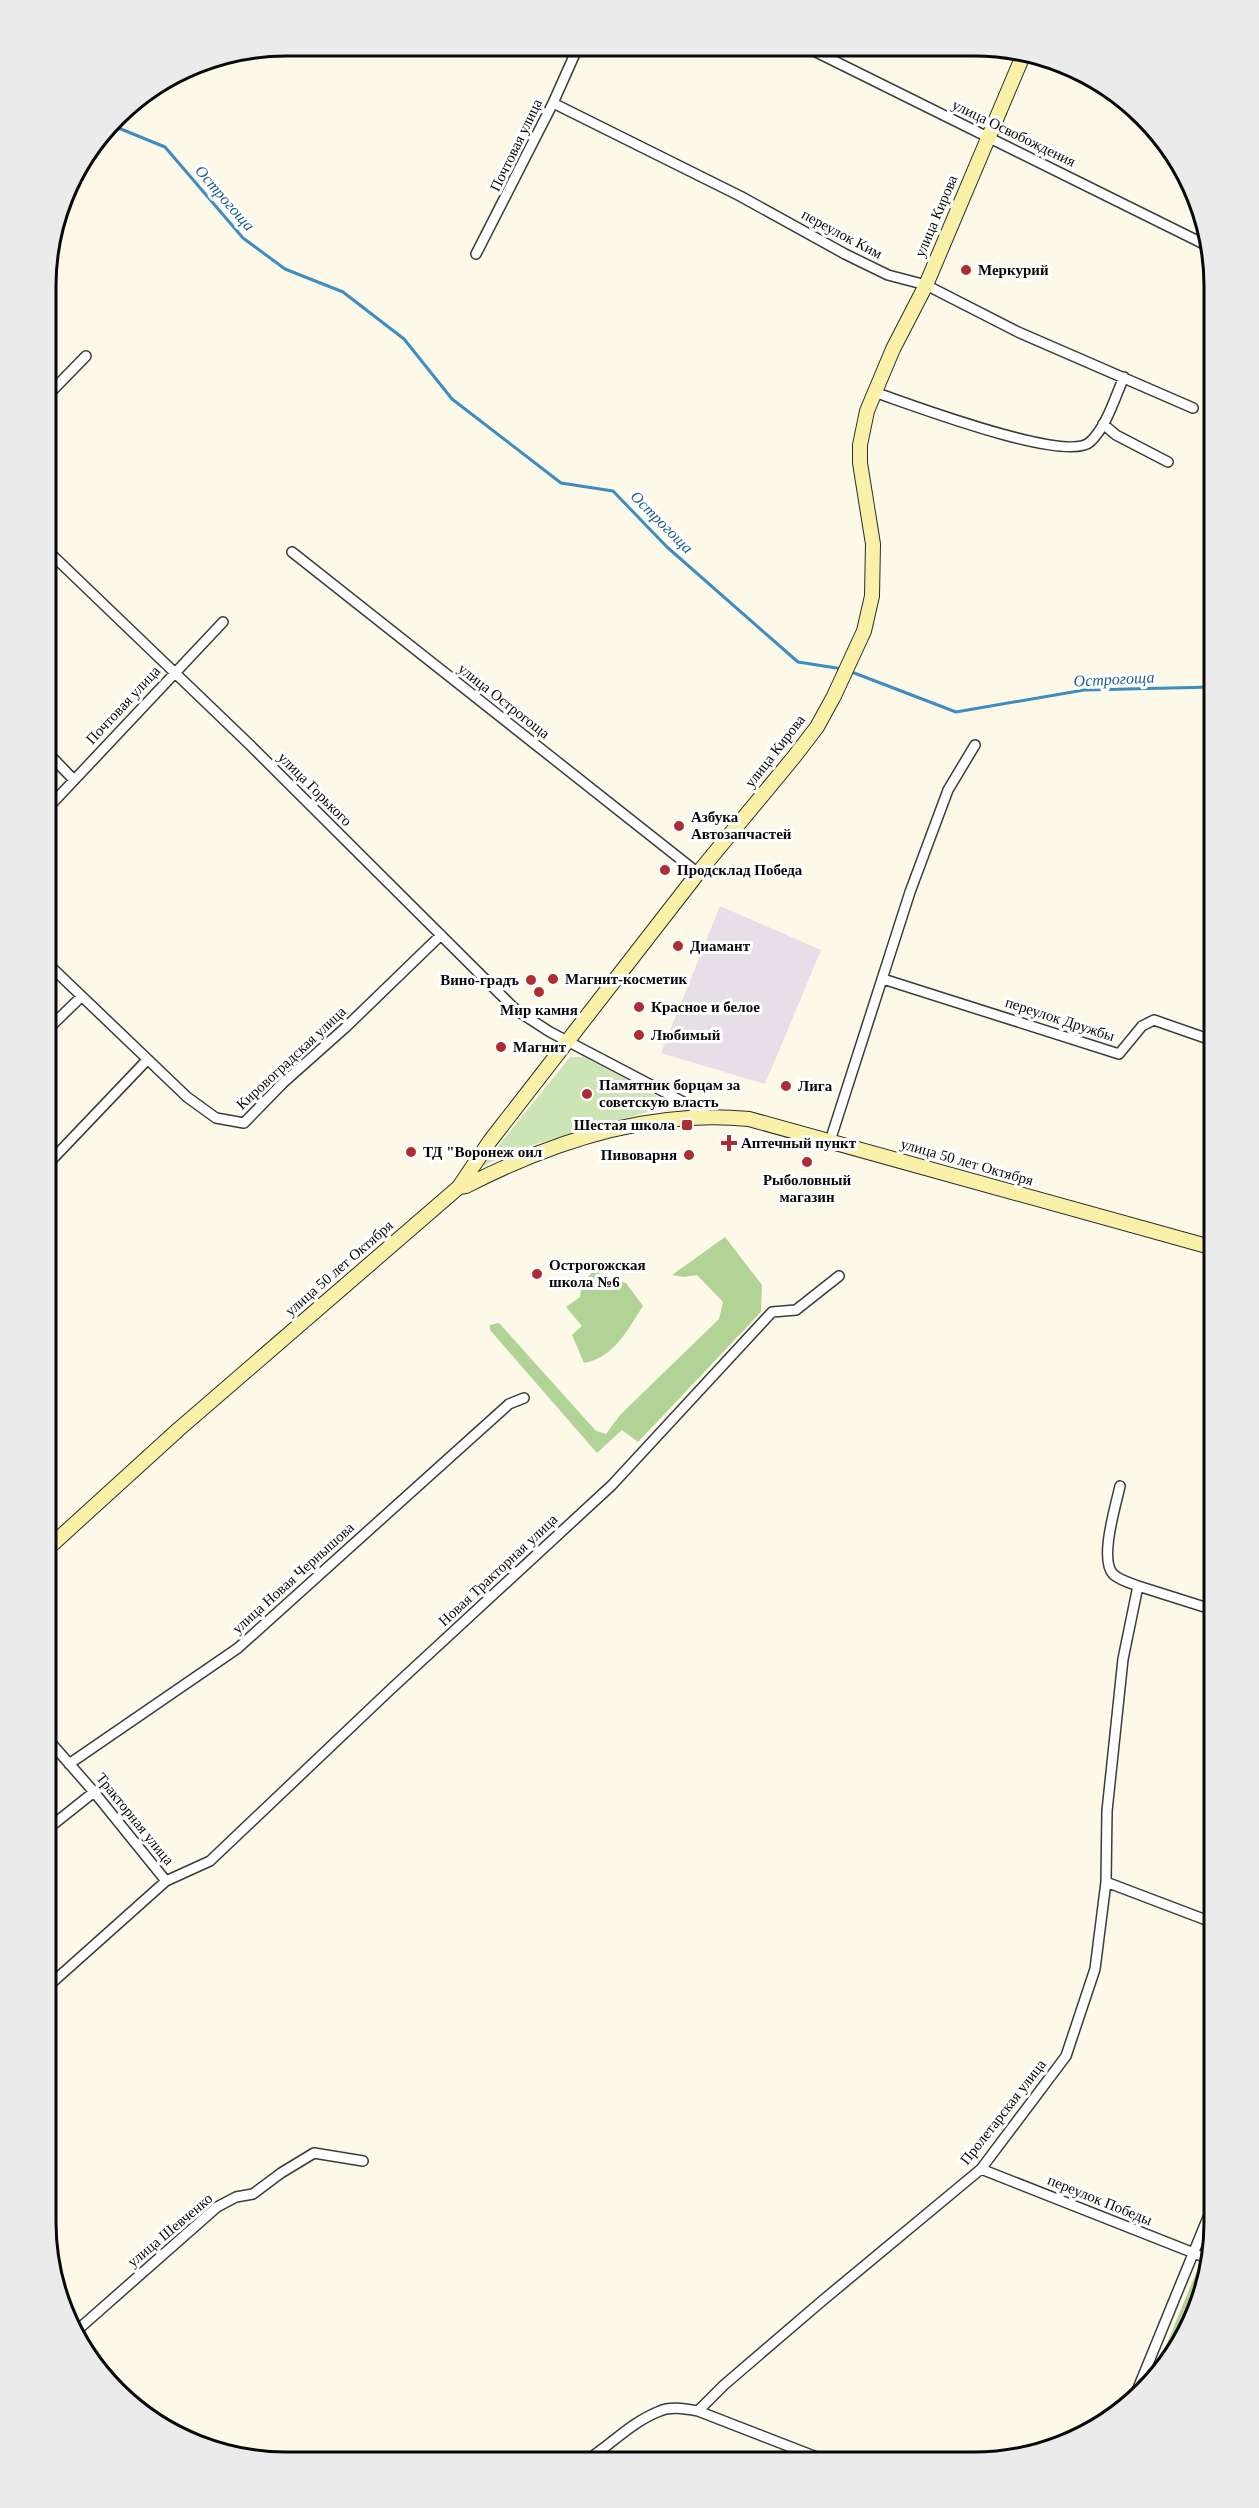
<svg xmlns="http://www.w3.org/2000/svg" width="1259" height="2508" font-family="'Times New Roman',serif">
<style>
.industrial{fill:#e7dee8}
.green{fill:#cde4b5}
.forest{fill:#b1d395}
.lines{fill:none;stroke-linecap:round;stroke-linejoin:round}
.stream{stroke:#3d8cc2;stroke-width:3}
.minor-casing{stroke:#3c3c3c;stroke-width:12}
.secondary-casing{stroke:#2b2b2b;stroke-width:16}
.minor{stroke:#fff;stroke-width:9}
.secondary{stroke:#f9f1a7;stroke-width:14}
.poi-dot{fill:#ae2d32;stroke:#fff;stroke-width:2}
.labels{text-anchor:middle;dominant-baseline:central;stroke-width:6;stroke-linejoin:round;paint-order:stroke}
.street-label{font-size:15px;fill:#090909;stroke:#fff}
.poi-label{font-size:15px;font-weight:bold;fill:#090909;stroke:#fff;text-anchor:start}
.water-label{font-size:16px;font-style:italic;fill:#1e5d90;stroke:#fff}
.rim{fill:none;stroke:#090909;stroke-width:3}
</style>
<rect width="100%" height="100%" fill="#fdf9e8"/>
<path class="industrial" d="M720,906L821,950L765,1084L661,1053Z"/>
<path class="green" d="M570,1057H584L657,1096L654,1110L529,1146L482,1166Z"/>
<path class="forest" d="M725,1237L762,1285L761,1312L638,1442L622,1430L597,1453L490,1330V1325L499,1323L596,1431L606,1434L620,1415L719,1319L723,1302L697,1275L684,1277L672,1275Z
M593,1271L626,1283L643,1306C628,1329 614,1358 584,1363L572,1335L582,1326L566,1307L580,1297L582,1284Z
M1198,2268L1206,2272L1203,2282C1189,2317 1179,2356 1151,2382Z"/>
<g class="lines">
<path class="stream" d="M111,125L165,147L243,238L285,269L343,292L404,339L452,399L561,483L613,491L667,547L798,662L843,669
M849,671L956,712L1084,690L1214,687"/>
<defs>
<path id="minor" d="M808,48L1208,246
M553,103L740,196L845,254L888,275L926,285L1018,332L1193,408
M476,254L553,103L578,47
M874,392C907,403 1066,464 1090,442C1107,426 1115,397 1124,377
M47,396L86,356
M1103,424L1116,435L1168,462
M47,550L249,744L516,1010L550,1032L710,1116
M292,552L698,873
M47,752L74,780
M46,810L223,622
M46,962L187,1097L216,1118L244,1123L283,1083L346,1027L441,935
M883,979L1119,1054L1142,1026L1154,1020L1214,1041
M46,1031L81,997
M830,1141L910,892L948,790L975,745
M46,1166L147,1060
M1120,1486C1116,1505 1099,1559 1113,1574C1119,1580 1130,1583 1138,1586
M69,1764L238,1648L509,1404L524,1398
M45,1831L94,1792
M166,1881L210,1861L390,1690L612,1485L772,1312L796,1310L839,1276
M1106,1882L1214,1923
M45,1989L166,1881L94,1792L45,1736
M981,2169L1209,2259
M74,2333L217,2207L236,2197L253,2194L281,2173L314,2153L363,2161
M1134,2398L1213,2205
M698,2411L832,2463
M584,2462C610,2446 631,2422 660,2411C671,2406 686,2409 698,2411L724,2385L822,2301L981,2169L1066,2056L1095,1969L1106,1882L1107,1811L1123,1659L1138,1586L1214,1610"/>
<path id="secondary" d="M459,1187L490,1141L698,873L794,757L817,727L834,696L864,631L872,596L873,544L860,463V445L867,411L893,349L926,285L1025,51
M46,1550L179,1429L459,1187L466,1186C553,1141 651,1109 749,1119L1214,1248"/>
</defs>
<use href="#minor" class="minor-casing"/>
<use href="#secondary" class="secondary-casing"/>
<use href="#minor" class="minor"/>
<use href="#secondary" class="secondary"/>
</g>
<g class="poi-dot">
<circle cx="966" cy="270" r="6"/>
<circle cx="679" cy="826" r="6"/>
<circle cx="665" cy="870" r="6"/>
<circle cx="678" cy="946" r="6"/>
<circle cx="553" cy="979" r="6"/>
<circle cx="531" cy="980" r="6"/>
<circle cx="539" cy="992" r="6"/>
<circle cx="639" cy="1007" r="6"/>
<circle cx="639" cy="1035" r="6"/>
<circle cx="501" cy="1047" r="6"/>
<circle cx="786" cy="1086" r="6"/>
<circle cx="587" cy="1094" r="6"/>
<rect x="681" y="1119" width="12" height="12" rx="3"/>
<path d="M726 1134h6v6h6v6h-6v6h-6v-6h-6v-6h6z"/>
<circle cx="411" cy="1152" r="6"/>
<circle cx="689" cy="1155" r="6"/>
<circle cx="807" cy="1162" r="6"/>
<circle cx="537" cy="1274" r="6"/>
</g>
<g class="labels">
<g class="street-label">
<text transform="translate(1014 133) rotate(26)">улица Освобождения</text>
<text transform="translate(516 145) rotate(-64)">Почтовая улица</text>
<text transform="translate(936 216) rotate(-67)">улица Кирова</text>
<text transform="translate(842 234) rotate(28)">переулок Ким</text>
<text transform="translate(504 701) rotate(38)">улица Острогоща</text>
<text transform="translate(123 705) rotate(-47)">Почтовая улица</text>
<text transform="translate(775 751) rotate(-52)">улица Кирова</text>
<text transform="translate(315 789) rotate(45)">улица Горького</text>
<text transform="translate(1060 1019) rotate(18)">переулок Дружбы</text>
<text transform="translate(291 1058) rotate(-43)">Кировоградская улица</text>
<text transform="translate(967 1162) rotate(16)">улица 50 лет Октября</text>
<text transform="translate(339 1268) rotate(-41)">улица 50 лет Октября</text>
<text transform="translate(498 1570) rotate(-43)">Новая Тракторная улица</text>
<text transform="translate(293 1578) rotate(-42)">улица Новая Чернышова</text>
<text transform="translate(135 1819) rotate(51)">Тракторная улица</text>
<text transform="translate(1003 2112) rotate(-52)">Пролетарская улица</text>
<text transform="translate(1100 2200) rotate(22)">переулок Победы</text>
<text transform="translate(170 2230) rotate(-40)">улица Шевченко</text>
</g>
<g class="poi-label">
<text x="978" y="270">Меркурий</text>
<text x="691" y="817">Азбука<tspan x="691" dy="17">Автозапчастей</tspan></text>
<text x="677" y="870">Продсклад Победа</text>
<text x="690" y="946">Диамант</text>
<text x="565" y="979">Магнит-косметик</text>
<text x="519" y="980" text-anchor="end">Вино-градъ</text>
<text x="651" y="1007">Красное и белое</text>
<text x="539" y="1010" text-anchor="middle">Мир камня</text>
<text x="651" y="1035">Любимый</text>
<text x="513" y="1047">Магнит</text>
<text x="599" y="1085">Памятник борцам за<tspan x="599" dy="17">советскую власть</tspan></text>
<text x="798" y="1086">Лига</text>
<text x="675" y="1125" text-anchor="end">Шестая школа</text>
<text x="741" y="1143">Аптечный пункт</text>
<text x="423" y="1152">ТД "Воронеж оил</text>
<text x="677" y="1155" text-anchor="end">Пивоварня</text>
<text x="807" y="1180" text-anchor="middle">Рыболовный<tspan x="807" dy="17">магазин</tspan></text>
<text x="549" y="1265">Острогожская<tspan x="549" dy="17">школа №6</tspan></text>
</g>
<g class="water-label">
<text transform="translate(225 198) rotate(49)">Острогоща</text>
<text transform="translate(662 522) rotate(45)">Острогоща</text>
<text transform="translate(1114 679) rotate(-3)">Острогоща</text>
</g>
</g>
<path d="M0 0H1259V2508H0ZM286 56H974A230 230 0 0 1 1204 286V2222A230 230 0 0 1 974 2452H286A230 230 0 0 1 56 2222V286A230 230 0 0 1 286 56Z" fill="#ebebeb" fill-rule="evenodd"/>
<path class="rim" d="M286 56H974A230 230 0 0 1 1204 286V2222A230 230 0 0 1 974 2452H286A230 230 0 0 1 56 2222V286A230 230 0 0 1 286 56Z"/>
</svg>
